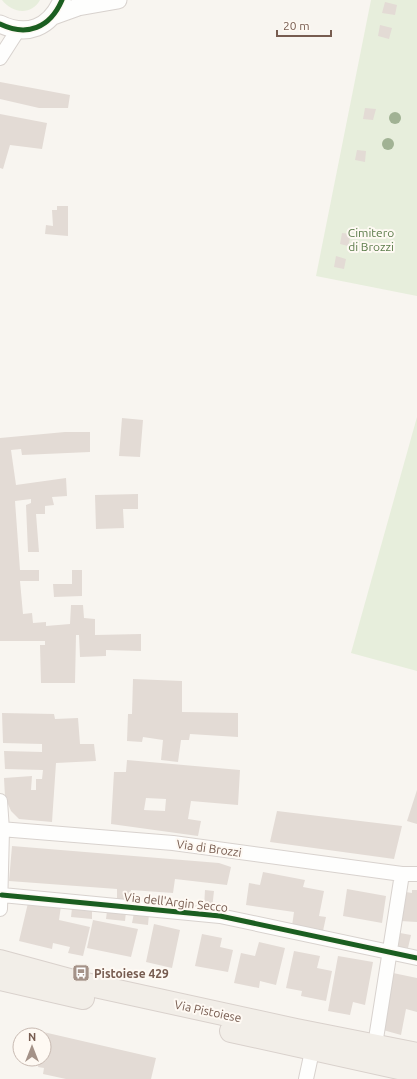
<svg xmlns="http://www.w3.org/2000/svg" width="417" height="1079" font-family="Ubuntu,sans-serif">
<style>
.green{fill:#e7eedc}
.building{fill:#e3dbd5;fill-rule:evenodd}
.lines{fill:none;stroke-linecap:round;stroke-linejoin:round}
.minor-casing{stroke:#d8d2ce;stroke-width:16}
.tertiary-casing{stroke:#d8d2ce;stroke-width:19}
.primary-casing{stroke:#d9d1cc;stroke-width:24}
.minor{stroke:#fefefd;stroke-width:14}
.tertiary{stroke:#fefefd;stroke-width:17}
.primary{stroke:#f2eee8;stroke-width:22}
.cycleway-casing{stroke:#fef9f3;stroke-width:8}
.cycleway{stroke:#1b5e20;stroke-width:5}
.tree{fill:#a1b294}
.labels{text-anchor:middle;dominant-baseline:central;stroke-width:4;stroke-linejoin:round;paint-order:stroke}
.park-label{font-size:12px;fill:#5a7b49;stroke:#fef9f3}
.street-label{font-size:12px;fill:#775c50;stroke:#fef9f3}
.poi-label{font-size:12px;font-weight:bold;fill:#775c50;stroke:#fef9f3;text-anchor:start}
</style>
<rect width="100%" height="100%" fill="#f8f5f0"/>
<path class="green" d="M2,0H40C31,16 12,13 2,0Z
M371,0H417V296L316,276Z
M417,417V671L351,653Z"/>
<path class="building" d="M385,2L397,5L395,15L382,13Z
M380,25L392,28L389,39L378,36Z
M0,82L70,95L68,108H39L0,99Z
M365,108L376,109L373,120L363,119Z
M0,114L47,123L42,149L10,145L3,169L0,168Z
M357,150L366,151L365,162L355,160Z
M57,206H68V236L45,234L46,225L53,226L52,210H57Z
M342,233L351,234L348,246L340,244Z
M336,256L346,259L344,269L334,267Z
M122,418L143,420L140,457L119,456Z
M65,432H90V452L22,455L21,449L11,450L16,485L66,478L67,496L52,497L54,505L45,506V514H36L39,552H28L26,505L31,503V499L15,501L20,570H39V581H20L23,614L32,613L33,623L46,622V626L70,624L71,605H83L84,618L95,619V635L141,634V651L106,650V656L80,657L79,635H76L75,683H41L40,645H45V641H0V438Z
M138,494V509H123L124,528L96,529L95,495Z
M72,570H82V596L54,597L53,584H72Z
M133,679L182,681V712L238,713V737L190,734L189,740H181L178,762L161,760L163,740L143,737L142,742L127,741L128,714H132Z
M2,713L54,714L55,719L78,718L80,744H94L96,761L56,763L52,822L19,819L11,811L5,797L4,778L32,776L31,790H36V779H42L43,770L5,769L4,751L42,752V744L3,743Z
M127,760L240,770L238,805L191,801L188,819L201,821L198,836L111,824L114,772H126ZM146,798L166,799L165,811L144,810Z
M417,790V824L407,821Z
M277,811L402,826L394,859L270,842Z
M12,846L219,863L231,867L227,885L175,879L173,893L131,890L130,903L117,902V889L9,881Z
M263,872L305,880L303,887L324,891L319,916L326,917L323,931L292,926L294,912L246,905L249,883L260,885Z
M347,889L386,896L382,923L343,916Z
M205,890L214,891L212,909L204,908Z
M412,890H417V922L400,921L406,892L412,893Z
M28,903L61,906L59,920L90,927L83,956L68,953L70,947L53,943L52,949L19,941Z
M72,908L92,910V919L71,917Z
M107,911L126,912L125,921L106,919Z
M134,913L149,914L148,925L132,923Z
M93,920L138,929L131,957L87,948Z
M154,924L180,930L172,968L146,962Z
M400,933L411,935L408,948L398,947Z
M202,934L222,938L220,947L233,950L228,972L195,966Z
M259,942L285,948L276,985L260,981L259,988L234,983L241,953L255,956Z
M294,951L320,956L317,968L332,971L326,1001L301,996L302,991L286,988Z
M338,956L373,962L365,1005L353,1002L350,1015L328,1011Z
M393,973L417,978V1012L406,1009L401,1035L383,1030Z
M39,1031L156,1058L151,1079H66L43,1074L44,1068L38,1067L40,1059H44V1035H38Z"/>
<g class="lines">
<defs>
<path id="minor" d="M0,58L18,30
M0,801L2,830L0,909
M0,829L173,843L402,874H417
M2,895L220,916L417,958
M375,1045L402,874
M306,1079L314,1042"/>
<path id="tertiary" d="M53,16L78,7L118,0
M0,24C27,37 50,28 62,0"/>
<path id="primary" d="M0,961L81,983L296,1030L417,1054
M0,979L83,998
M231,1031L417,1072"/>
</defs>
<use href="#minor" class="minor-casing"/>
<use href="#tertiary" class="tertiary-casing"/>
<use href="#primary" class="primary-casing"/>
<use href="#minor" class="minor"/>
<use href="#tertiary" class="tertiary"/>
<use href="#primary" class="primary"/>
<defs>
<path id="cycleway" d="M0,24C27,37 50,28 62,0
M2,895L220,916L417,958"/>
</defs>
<use href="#cycleway" class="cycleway-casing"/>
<use href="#cycleway" class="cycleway"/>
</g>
<g class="tree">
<circle cx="395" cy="118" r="6"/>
<circle cx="388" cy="144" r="6"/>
</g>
<defs>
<symbol id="bus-square" viewBox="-11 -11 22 22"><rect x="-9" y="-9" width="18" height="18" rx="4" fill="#a49288" stroke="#fef9f3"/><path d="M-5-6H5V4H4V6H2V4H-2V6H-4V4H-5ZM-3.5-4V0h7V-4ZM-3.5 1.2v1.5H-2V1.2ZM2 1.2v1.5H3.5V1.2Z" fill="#fff"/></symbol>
</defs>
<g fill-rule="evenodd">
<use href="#bus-square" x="71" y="963" width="20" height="20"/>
</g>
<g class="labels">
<g class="park-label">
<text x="371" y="232">Cimitero<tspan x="371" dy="14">di Brozzi</tspan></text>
</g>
<g class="street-label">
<text transform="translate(209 848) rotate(8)">Via di Brozzi</text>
<text transform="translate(176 902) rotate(6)">Via dell'Argin Secco</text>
<text transform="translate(208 1011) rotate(12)">Via Pistoiese</text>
</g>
<g class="poi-label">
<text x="94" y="973">Pistoiese 429</text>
</g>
</g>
<g transform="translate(32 1047)"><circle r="19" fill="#fef9f3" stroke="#c8bab2"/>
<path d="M0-3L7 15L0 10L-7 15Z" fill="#a49288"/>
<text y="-6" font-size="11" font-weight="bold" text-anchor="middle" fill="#775c50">N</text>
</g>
<path d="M277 30v6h54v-6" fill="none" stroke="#775c50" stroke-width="2"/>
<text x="283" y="30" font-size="12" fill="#775c50" stroke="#fef9f3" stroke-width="3" paint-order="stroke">20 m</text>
</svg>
